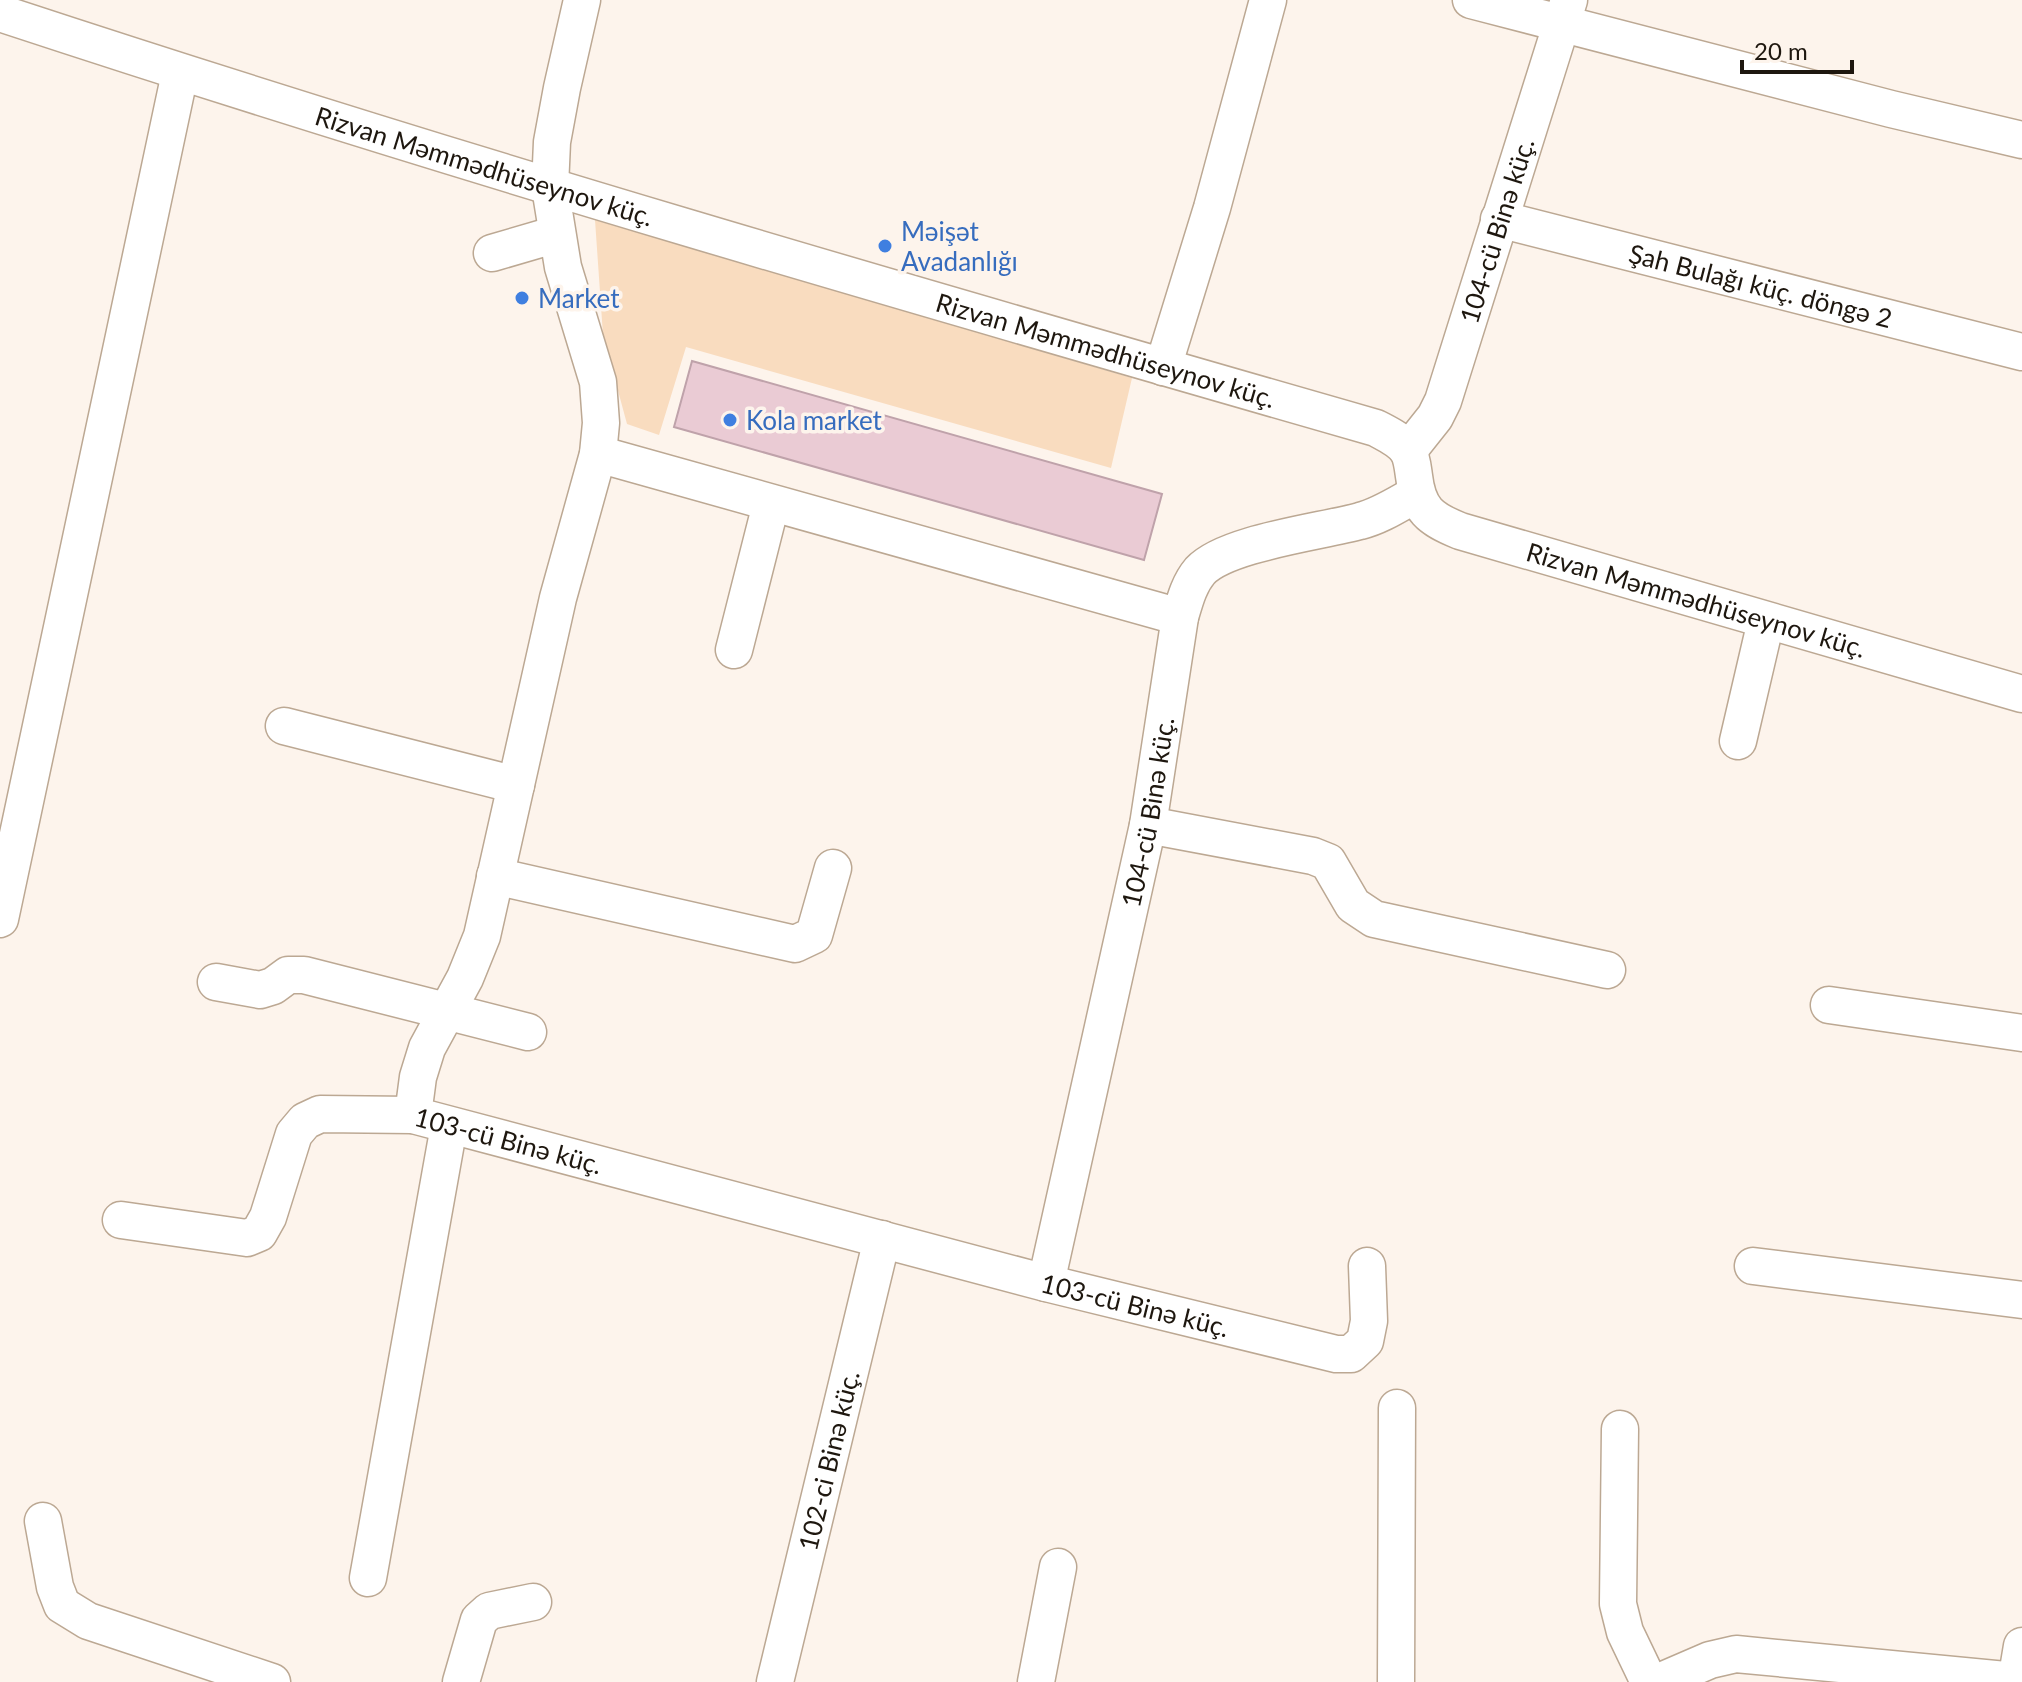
<svg xmlns="http://www.w3.org/2000/svg" width="2022" height="1682" font-family="Lato,sans-serif">
<style>
.green{fill:#f9dcbf}
.building{fill:#eacbd4;stroke:#bfa2aa;stroke-width:2}
.lines{fill:none;stroke-linecap:round;stroke-linejoin:round}
.minor-casing{stroke:#bca893;stroke-width:39}
.minor{stroke:#fff;stroke-width:36}
.shop-dot{fill:#3f7fe0;stroke:#fdf4ec;stroke-width:3}
.labels{text-anchor:middle;dominant-baseline:central;stroke-width:7;stroke-linejoin:round;paint-order:stroke}
.street-label{font-size:26px;fill:#1e170f;stroke:#fdf4ec}
.shop-label{font-size:26px;fill:#366cbe;stroke:#fdf4ec;text-anchor:start}
</style>
<rect width="100%" height="100%" fill="#fdf4ec"/>
<path class="green" d="M595,220L1132,378L1111,468L686,347L659,435L627,424L603,335Z"/>
<path class="building" d="M692,361L1162,494L1144,560L674,427Z"/>
<g class="lines">
<defs>
<g id="minor">
<path id="s1" d="M582,0L562,88L552,142L550,187L563,267L598,382L601,423L598,454L558,598L482,936L465,978L427,1048L418,1077L413,1115L1046,1283L1336,1354H1351L1365,1341L1369,1321L1367,1266"/>
<path d="M1471,0L1891,109L2022,140"/>
<path id="s2" d="M0,13C455,163 916,296 1376,428C1387,434 1401,440 1408,451C1412,458 1413,469 1414,476C1418,510 1430,519 1460,531L2022,694"/>
<path id="s3" d="M1499,219L2022,352"/>
<path d="M492,253L557,234"/>
<path d="M1163,367L1212,208L1268,0"/>
<path id="s4" d="M1408,451L1435,417L1443,401L1569,0"/>
<path d="M598,454L1180,617"/>
<path d="M734,650L771,504"/>
<path d="M284,726L516,785"/>
<path d="M1738,741L1766,621"/>
<path d="M1148,825L1313,856L1328,862L1353,905L1374,919L1607,970"/>
<path d="M495,876L795,944L814,935L833,868"/>
<path d="M0,919L180,73"/>
<path d="M216,982L260,990L273,986L288,975H304L528,1032"/>
<path d="M1829,1005L2022,1033"/>
<path d="M121,1220L247,1238L259,1233L268,1217L294,1134L305,1121L320,1114L413,1115"/>
<path d="M1753,1266L2022,1300"/>
<path id="s5" d="M1046,1283L1148,825L1180,617C1185,600 1189,584 1200,571C1226,543 1320,532 1360,521C1380,516 1398,504 1416,494"/>
<path d="M1620,1429L1618,1604L1625,1632L1649,1682"/>
<path d="M43,1521L55,1587L62,1605L88,1621L272,1682"/>
<path d="M368,1578L449,1126"/>
<path d="M461,1682L479,1620L489,1611L533,1602"/>
<path id="s6" d="M775,1682L882,1239"/>
<path d="M1036,1682L1058,1567"/>
<path d="M1396,1682L1397,1408"/>
<path d="M1659,1682L1710,1660L1736,1654L2016,1681"/>
<path d="M2016,1682L2022,1646"/>
</g>
</defs>
<use href="#minor" class="minor-casing"/>
<use href="#minor" class="minor"/>
</g>
<g class="shop-dot">
<circle cx="885" cy="246" r="8"/>
<circle cx="522" cy="298" r="8"/>
<circle cx="730" cy="420" r="8"/>
</g>
<g class="labels">
<g class="street-label">
<text stroke="none"><textPath href="#s2" startOffset="508">Rizvan Məmmədhüseynov küç.</textPath></text>
<text stroke="none"><textPath href="#s4" startOffset="240">104-cü Binə küç.</textPath></text>
<text stroke="none"><textPath href="#s3" startOffset="270">Şah Bulağı küç. döngə 2</textPath></text>
<text stroke="none"><textPath href="#s2" startOffset="1156">Rizvan Məmmədhüseynov küç.</textPath></text>
<text stroke="none"><textPath href="#s2" startOffset="1826">Rizvan Məmmədhüseynov küç.</textPath></text>
<text stroke="none"><textPath href="#s5" startOffset="482">104-cü Binə küç.</textPath></text>
<text stroke="none"><textPath href="#s1" startOffset="1252">103-cü Binə küç.</textPath></text>
<text stroke="none"><textPath href="#s1" startOffset="1900">103-cü Binə küç.</textPath></text>
<text stroke="none"><textPath href="#s6" startOffset="228">102-ci Binə küç.</textPath></text>
</g>
<g class="shop-label">
<text x="901" y="231">Məişət<tspan x="901" dy="30">Avadanlığı</tspan></text>
<text x="538" y="298">Market</text>
<text x="746" y="420">Kola market</text>
</g>
</g>
<path d="M1742 60v12h110v-12" fill="none" stroke="#1e170f" stroke-width="4"/>
<text x="1754" y="60" font-size="24" fill="#1e170f" stroke="#fdf4ec" stroke-width="6" paint-order="stroke">20 m</text>
</svg>
